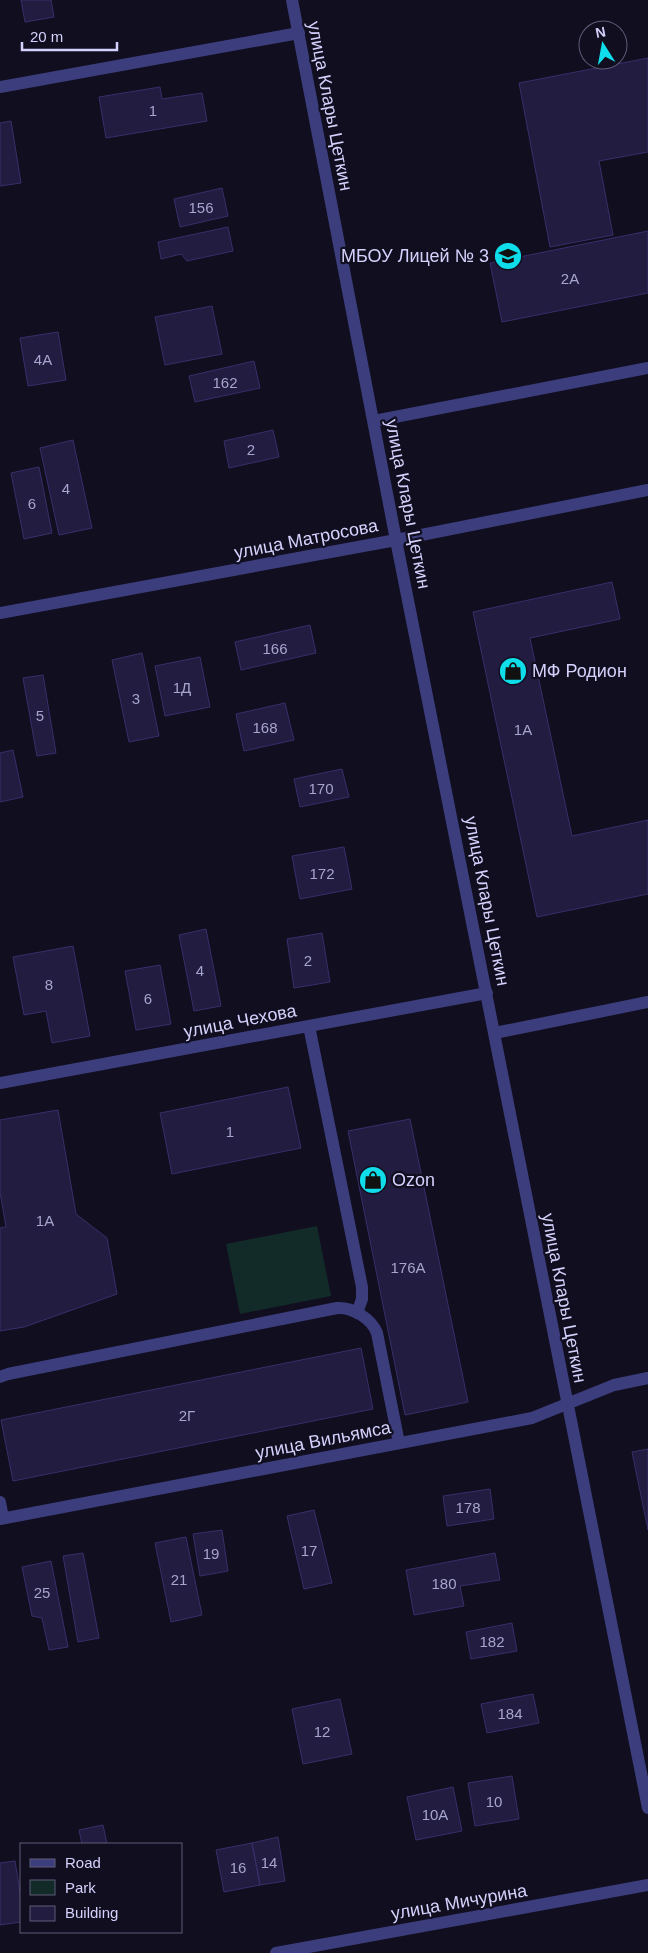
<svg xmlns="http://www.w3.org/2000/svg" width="648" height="1953" font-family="Helvetica,sans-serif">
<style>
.green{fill:#122a28}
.building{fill:#211c40;stroke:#382f6a}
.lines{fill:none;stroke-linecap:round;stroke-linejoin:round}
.minor{stroke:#3c3d7c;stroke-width:12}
.labels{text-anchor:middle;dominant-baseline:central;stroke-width:4.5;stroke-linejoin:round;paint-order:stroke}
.number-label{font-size:15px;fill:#a7a4cd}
.street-label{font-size:18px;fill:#d4d1fc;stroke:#110e20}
.poi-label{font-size:18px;fill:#d4d1fc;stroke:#110e20;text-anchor:start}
</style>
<rect width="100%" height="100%" fill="#110e20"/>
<path class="green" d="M317,1226L331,1296L240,1314L226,1244Z"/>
<path class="building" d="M21,0H51L54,17L25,22Z
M648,58V152L599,161L613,235L550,247L519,83Z
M160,87L162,99L202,93L207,121L106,138L99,97Z
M11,121L21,183L0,186V123Z
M222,188L228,216L180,227L174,199Z
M228,227L233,251L187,261L181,254L161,259L158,242Z
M648,231V293L502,322L490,263Z
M212,306L222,354L165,365L155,317Z
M58,332L66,380L28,386L20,338Z
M254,361L260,388L195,402L189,376Z
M273,430L279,457L229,468L224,441Z
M73,440L92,528L59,535L40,448Z
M39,467L52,533L24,539L11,473Z
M612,582L620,619L530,638L572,836L648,820V894L537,917L473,612Z
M310,625L316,653L241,670L235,642Z
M142,653L159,736L129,742L112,660Z
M200,657L210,707L165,716L155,666Z
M43,675L56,753L37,756L23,678Z
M285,703L294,740L244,751L236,714Z
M13,750L23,797L0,802V753Z
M342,769L349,797L300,807L294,779Z
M344,847L352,889L300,899L292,856Z
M206,929L221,1006L194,1011L179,935Z
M322,933L330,982L294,988L287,939Z
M73,946L90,1036L52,1043L46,1011L24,1015L13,957Z
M160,965L171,1024L136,1030L125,971Z
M288,1087L301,1148L172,1174L160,1113Z
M58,1110L76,1214L107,1238L117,1294L24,1327L0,1331V1228L6,1227L0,1192V1120Z
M410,1119L468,1402L405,1415L348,1131Z
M361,1348L373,1409L13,1481L1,1420Z
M648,1449V1530L632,1452Z
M490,1489L494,1519L447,1526L443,1496Z
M314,1510L332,1583L304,1589L287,1516Z
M222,1530L228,1571L200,1576L193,1534Z
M186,1537L202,1615L171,1622L155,1543Z
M83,1553L99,1638L78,1642L63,1556Z
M495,1553L500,1580L460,1586L464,1606L414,1615L406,1570Z
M51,1561L68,1647L49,1650L42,1618L32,1616L22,1567Z
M512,1623L517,1651L471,1659L466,1632Z
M533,1694L539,1723L487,1733L481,1704Z
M340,1699L352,1754L303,1764L292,1709Z
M512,1776L519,1819L475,1826L468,1783Z
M453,1787L462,1831L416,1840L407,1797Z
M103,1825L107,1844H82L79,1830Z
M278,1837L285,1881L260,1885L252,1843Z
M252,1843L260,1885L224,1892L216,1850Z
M15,1861L21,1898V1922L0,1925V1863Z"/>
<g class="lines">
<path class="minor" d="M292,0L396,540L648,1808
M0,87L299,33
M374,421L648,368
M0,613L396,540L648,490
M309,1026L362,1287V1299L357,1313
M495,1033L648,1002
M0,1083L487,993
M0,1377L8,1374L337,1308C352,1307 371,1318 377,1333L399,1443
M0,1502L3,1518
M0,1519L532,1418L614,1385L648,1378
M276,1953L648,1885"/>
</g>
<defs>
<symbol id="school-disc" viewBox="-11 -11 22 22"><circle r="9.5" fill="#0fdde9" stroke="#110e20"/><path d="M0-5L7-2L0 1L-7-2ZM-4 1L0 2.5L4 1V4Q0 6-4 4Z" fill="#111"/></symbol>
<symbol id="shop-disc" viewBox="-11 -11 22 22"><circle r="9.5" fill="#0fdde9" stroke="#110e20"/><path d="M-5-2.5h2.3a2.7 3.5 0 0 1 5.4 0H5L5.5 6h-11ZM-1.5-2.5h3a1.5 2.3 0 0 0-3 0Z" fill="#111"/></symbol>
</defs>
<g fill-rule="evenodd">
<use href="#school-disc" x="492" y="240" width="32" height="32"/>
<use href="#shop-disc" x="497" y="655" width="32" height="32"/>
<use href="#shop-disc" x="357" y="1164" width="32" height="32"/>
</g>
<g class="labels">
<g class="number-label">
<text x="153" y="110">1</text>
<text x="201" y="207">156</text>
<text x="570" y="278">2А</text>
<text x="43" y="359">4А</text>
<text x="225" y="382">162</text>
<text x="251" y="449">2</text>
<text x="66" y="488">4</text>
<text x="32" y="503">6</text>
<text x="275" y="648">166</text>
<text x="182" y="687">1Д</text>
<text x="136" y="698">3</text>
<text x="40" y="715">5</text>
<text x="265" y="727">168</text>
<text x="523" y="729">1А</text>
<text x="321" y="788">170</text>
<text x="322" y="873">172</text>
<text x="308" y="960">2</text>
<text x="200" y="970">4</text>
<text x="49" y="984">8</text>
<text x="148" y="998">6</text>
<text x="230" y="1131">1</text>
<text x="45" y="1220">1А</text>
<text x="408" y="1267">176А</text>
<text x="187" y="1415">2Г</text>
<text x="468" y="1507">178</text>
<text x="309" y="1550">17</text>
<text x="211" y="1553">19</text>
<text x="179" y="1579">21</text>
<text x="444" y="1583">180</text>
<text x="42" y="1592">25</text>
<text x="492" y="1641">182</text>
<text x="510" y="1713">184</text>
<text x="322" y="1731">12</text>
<text x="494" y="1801">10</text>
<text x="435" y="1814">10А</text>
<text x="269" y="1862">14</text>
<text x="238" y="1867">16</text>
</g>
<g class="street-label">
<text transform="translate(330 106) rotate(79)">улица Клары Цеткин</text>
<text transform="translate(408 504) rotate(79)">улица Клары Цеткин</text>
<text transform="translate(306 539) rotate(-11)">улица Матросова</text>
<text transform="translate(487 901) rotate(79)">улица Клары Цеткин</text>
<text transform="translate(240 1021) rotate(-11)">улица Чехова</text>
<text transform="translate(564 1298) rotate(79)">улица Клары Цеткин</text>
<text transform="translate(323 1440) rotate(-11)">улица Вильямса</text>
<text transform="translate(459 1902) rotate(-10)">улица Мичурина</text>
</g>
<g class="poi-label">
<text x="489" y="256" text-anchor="end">МБОУ Лицей № 3</text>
<text x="532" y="671">МФ Родион</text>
<text x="392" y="1180">Ozon</text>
</g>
</g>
<rect x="20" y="1843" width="162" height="90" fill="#110e20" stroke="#5f5c78"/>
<rect x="30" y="1859" width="25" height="8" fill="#3c3d7c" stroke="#5f5c78"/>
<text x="65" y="1868" font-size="15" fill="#d4d1fc">Road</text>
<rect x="30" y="1880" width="25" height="15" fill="#122a28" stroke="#5f5c78"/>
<text x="65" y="1893" font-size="15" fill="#d4d1fc">Park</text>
<rect x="30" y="1906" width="25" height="15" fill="#211c40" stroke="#5f5c78"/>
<text x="65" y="1918" font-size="15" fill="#d4d1fc">Building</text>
<g transform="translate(603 45) rotate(349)"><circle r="24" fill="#110e20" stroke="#5f5c78"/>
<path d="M0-4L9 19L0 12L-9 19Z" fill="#0fdde9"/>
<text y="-8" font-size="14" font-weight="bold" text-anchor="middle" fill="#d4d1fc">N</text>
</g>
<path d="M22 42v8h95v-8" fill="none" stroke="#d4d1fc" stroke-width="2.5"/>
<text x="30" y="42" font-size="15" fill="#d4d1fc" stroke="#110e20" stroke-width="4" paint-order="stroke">20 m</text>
</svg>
